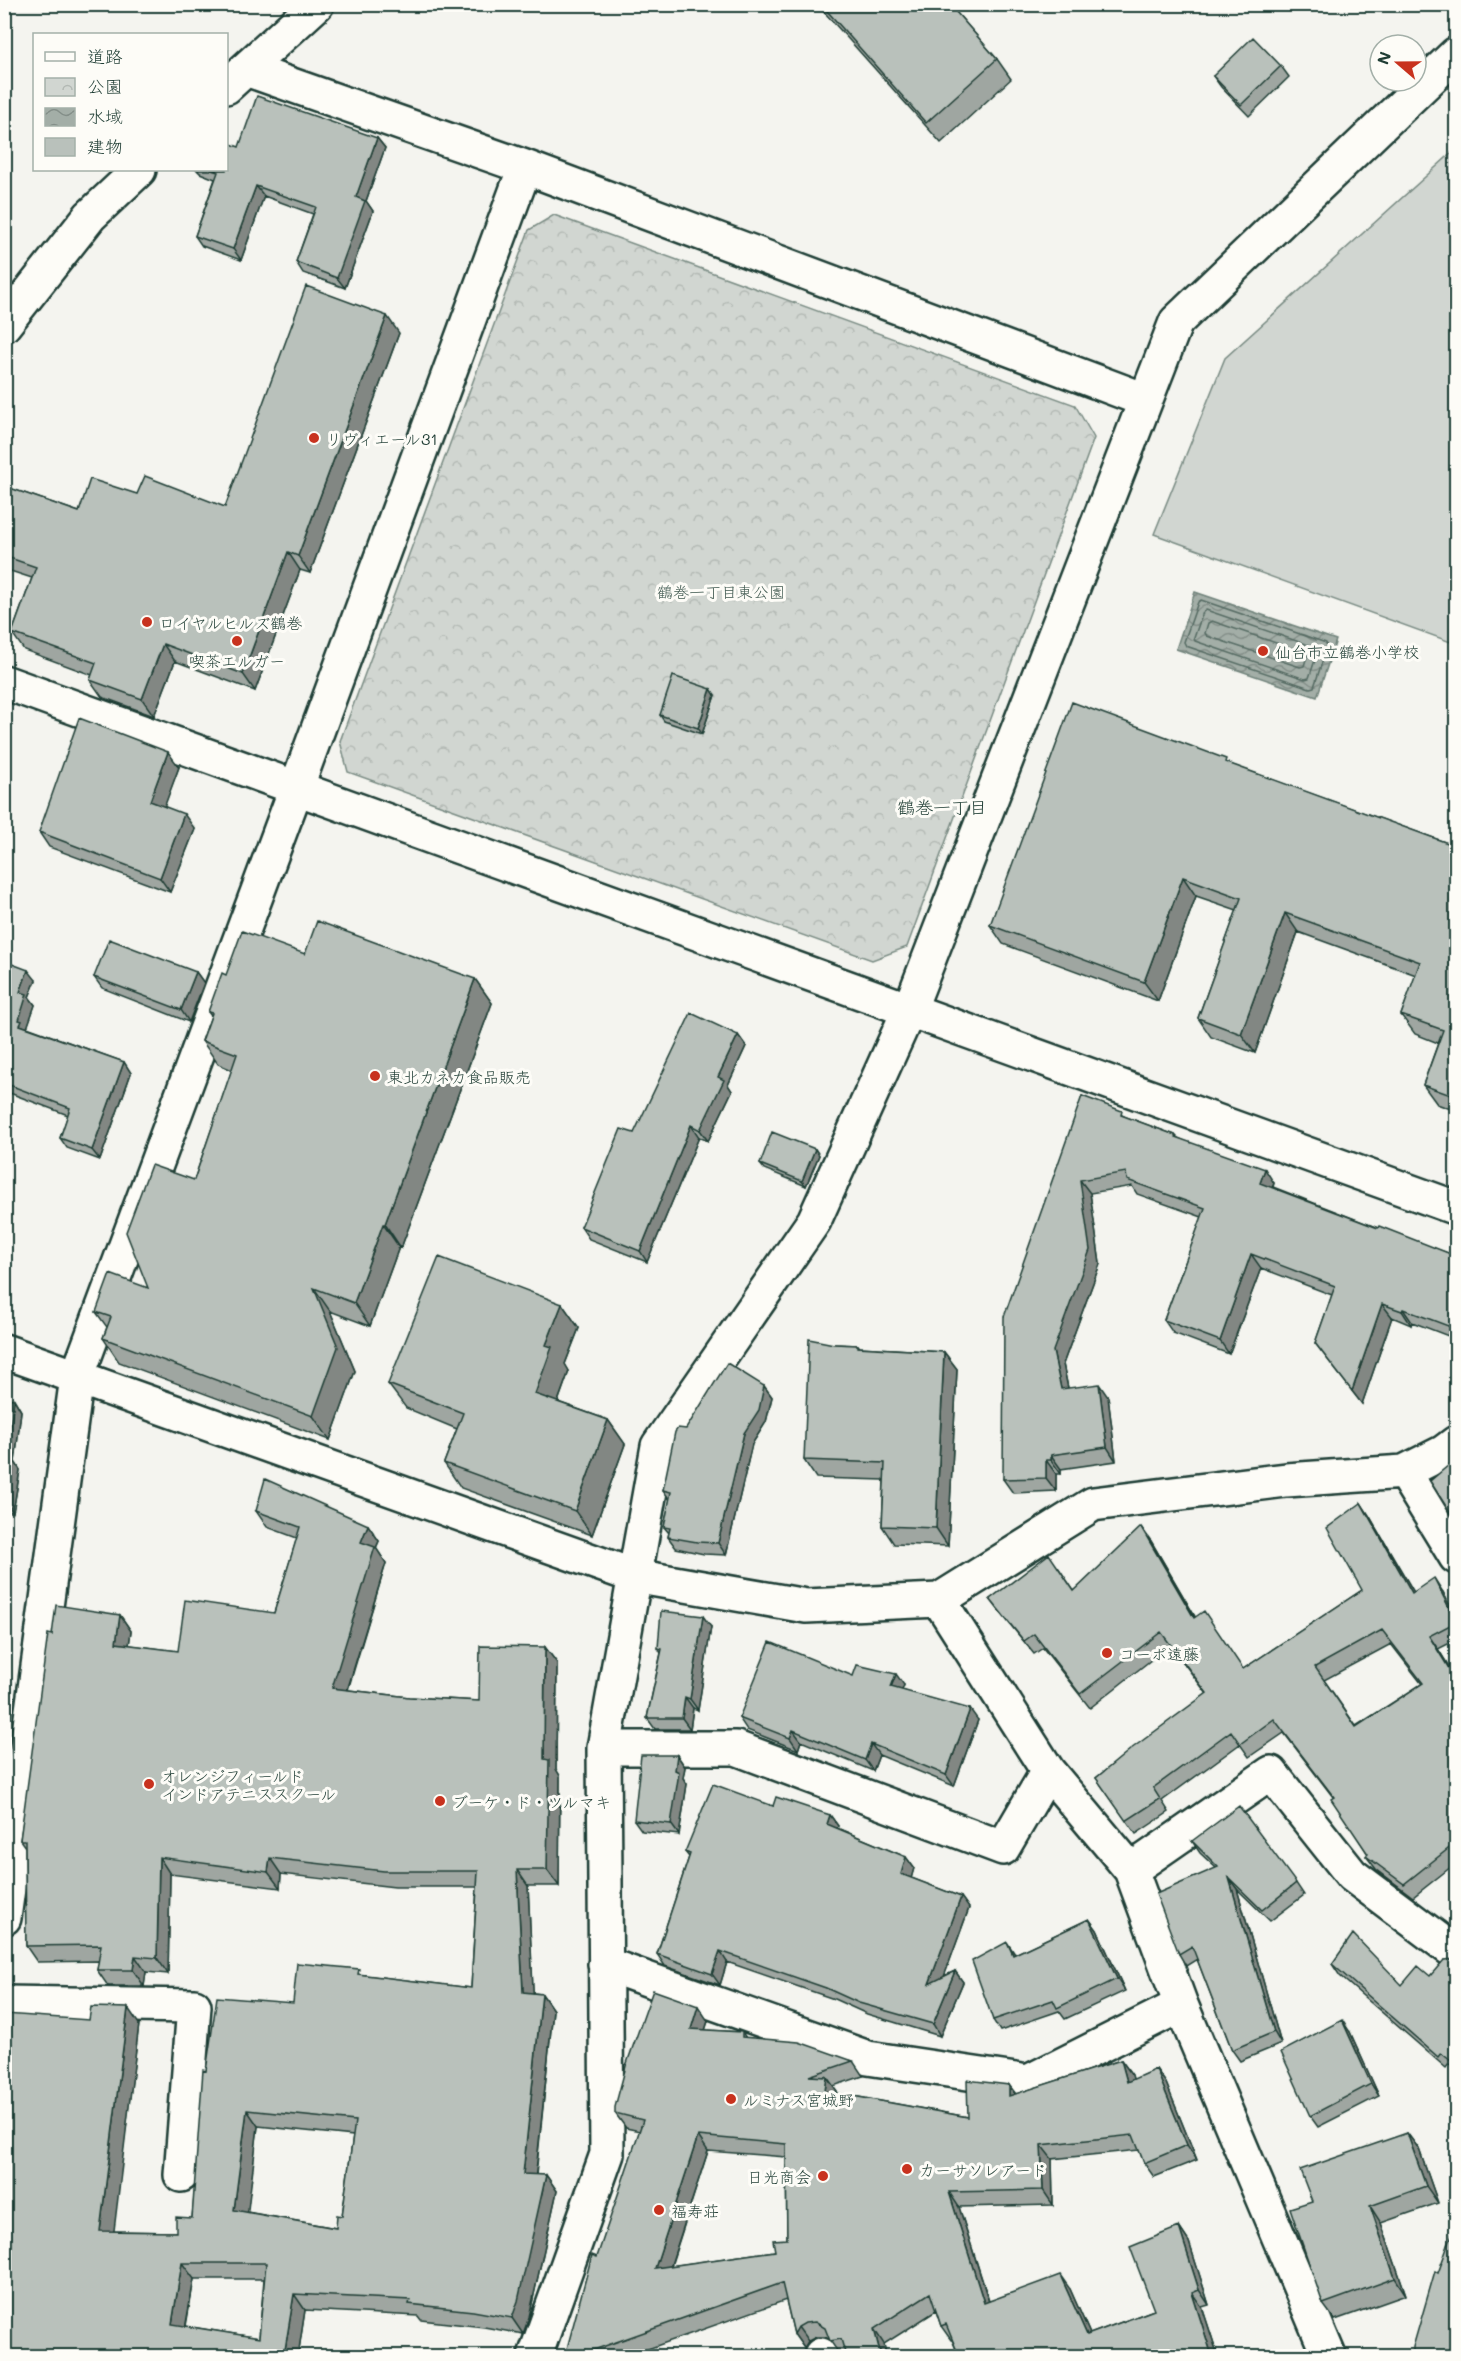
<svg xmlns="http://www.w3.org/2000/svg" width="1461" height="2361" font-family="Mali,'Klee One',sans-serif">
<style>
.park{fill:url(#park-crowns);stroke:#788a82;stroke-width:1.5}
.garden{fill:#d1d6d1;stroke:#788a82;stroke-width:1.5}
.water{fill:url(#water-waves);stroke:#6e8179;stroke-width:1.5}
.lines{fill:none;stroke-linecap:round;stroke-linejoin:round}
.shore{stroke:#546a62;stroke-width:1.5}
.street-casing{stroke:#1f3d34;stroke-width:38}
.secondary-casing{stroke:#1f3d34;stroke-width:38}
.street{stroke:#fdfcf7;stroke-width:33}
.secondary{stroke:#fdfcf7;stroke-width:33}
.wall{fill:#9fa6a1;stroke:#1f3d34;stroke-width:1.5;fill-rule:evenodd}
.shaded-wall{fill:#828783;stroke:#1f3d34;stroke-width:1.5}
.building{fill:#b9c1bb;stroke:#1f3d34;stroke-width:1.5;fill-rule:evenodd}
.poi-dot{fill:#c8321e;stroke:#fdfcf7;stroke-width:2}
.labels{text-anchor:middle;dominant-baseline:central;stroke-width:6;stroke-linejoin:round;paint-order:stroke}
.poi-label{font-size:16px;fill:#1f3d34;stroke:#fdfcf7;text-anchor:start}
.park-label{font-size:16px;fill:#435c53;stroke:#fdfcf7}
.neighbourhood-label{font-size:18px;fill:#1f3d34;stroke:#fdfcf7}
</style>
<defs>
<pattern id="park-crowns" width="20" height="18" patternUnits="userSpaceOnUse" patternTransform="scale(1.5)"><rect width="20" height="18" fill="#d1d6d1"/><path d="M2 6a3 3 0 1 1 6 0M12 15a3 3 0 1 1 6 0" fill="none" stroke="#b3b9b4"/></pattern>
<pattern id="water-waves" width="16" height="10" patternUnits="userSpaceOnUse" patternTransform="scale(1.5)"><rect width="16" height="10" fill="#a3aea7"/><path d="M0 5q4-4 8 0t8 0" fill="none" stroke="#848f89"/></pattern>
</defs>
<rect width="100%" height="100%" fill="#f4f4ef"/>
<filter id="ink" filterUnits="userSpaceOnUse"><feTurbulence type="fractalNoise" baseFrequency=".0167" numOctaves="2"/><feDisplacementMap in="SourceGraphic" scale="12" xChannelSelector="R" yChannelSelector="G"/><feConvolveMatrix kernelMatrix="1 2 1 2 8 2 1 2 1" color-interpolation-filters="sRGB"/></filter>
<g filter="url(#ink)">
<path class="park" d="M554,215L1075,405L1094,438L907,947L872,960L348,772L340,741L529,230Z"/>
<path class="garden" d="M1456,149V644L1154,534L1225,358Z"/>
<path class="water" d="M1195,592L1336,640L1317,697L1176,649Z"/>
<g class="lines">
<path class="shore" d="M1201,600L1326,643L1327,647L1314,687L1310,688L1186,646L1184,642L1198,602Z
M1206,610L1317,648L1318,651L1309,678L1305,679L1195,641L1194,638L1203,612Z
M1212,621L1305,653L1307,656L1304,666L1300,667L1207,636L1205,633L1208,623Z"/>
<defs>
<path id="street" d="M246,69L525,167L1145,400
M226,87L317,4
M4,325L90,216L139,170
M4,1351L634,1576L806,1606L939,1600L1093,1504L1286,1480L1404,1472L1444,1452L1456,1443
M1404,1472L1456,1557
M939,1600L1048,1771L1131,1870L1181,2005L1329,2356
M604,1748H736L1003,1848L1048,1771
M1131,1870L1271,1773L1352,1875L1456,1953
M4,1918L77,1377L297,786L525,167
M605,1964L868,2058L1028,2082L1181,2005
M4,2003L194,2006L181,2175
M821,2355L822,2356
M535,2356L607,2154L604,1748L658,1446L814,1221L910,1008L1176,322L1456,54"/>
<path id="secondary" d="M4,682L1456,1208"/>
</defs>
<use href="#street" class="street-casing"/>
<use href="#secondary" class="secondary-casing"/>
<use href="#street" class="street"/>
<use href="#secondary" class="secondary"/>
</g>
<path class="wall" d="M817,4H949L997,59L1011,79L941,143Z
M1281,66L1289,77L1249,116L1221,87L1213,76Z
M377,138L385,148L366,201L373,211L345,288L303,273L296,262L313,214L264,196L241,260L202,246L195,236L215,179L200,173L197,170H226L239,147Z
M399,333L310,573L300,570L255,691L175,661L154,716L102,697L90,680L92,675L24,650L12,633L32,578L4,569V486L79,512L137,494L225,507Z
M711,689L715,695L702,734L664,721L660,715Z
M1229,764L1456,846V1111L1437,1104L1423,1085L1438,1043L1415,1034L1401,1015L1416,975L1298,932L1255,1053L1211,1037L1198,1018L1237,910L1196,896L1158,1001L1003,944L990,925Z
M179,767L164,806L195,829L170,892L49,847L39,832Z
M305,954L475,979L492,1003L401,1248L399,1247L370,1326L330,1311L355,1371L330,1440L119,1362L103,1338L107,1327L96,1312L148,1288L194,1180L232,1070L218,1064L202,1041L211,1016L208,1012L226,975Z
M4,961L36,980L29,997L35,1005L27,1027L124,1062L131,1073L100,1160L67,1148L60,1138L68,1115L7,1092L4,1098Z
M196,972L204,983L189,1022L102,988L94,977Z
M738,1035L746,1046L728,1085L732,1091L708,1141L699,1137L647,1262L589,1239L581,1227L634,1133Z
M1082,1096L1126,1117L1175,1135L1178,1138L1274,1183L1273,1187L1378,1228L1456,1256V1339L1412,1322L1411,1325L1392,1317L1362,1404L1315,1343L1332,1295L1261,1268L1229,1354L1173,1333L1164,1320L1202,1217L1137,1194L1132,1186L1090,1193L1100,1264L1063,1364L1068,1388L1108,1397L1116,1461L1061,1469V1474H1056V1491L1013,1493L1003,1479Z
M815,1149L819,1155L806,1186L764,1169L760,1164Z
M562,1304L579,1328L565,1364L569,1371L558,1402L608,1420L625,1444L592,1535L461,1488L444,1463L457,1429L406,1408L388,1384Z
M834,1344L858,1345L860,1347L944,1352L957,1369L948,1546L894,1544L882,1526L884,1480L816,1478L804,1460Z
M764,1386L772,1397L766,1422L752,1444L726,1555L704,1554L676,1548L668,1537L669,1533L664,1527L670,1500L663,1490L686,1429Z
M4,1398L14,1399L21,1411L15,1462L20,1470L13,1512H6L4,1519Z
M1361,1503L1370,1517L1413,1592H1443L1456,1618V1640L1438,1649L1456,1678V1863L1413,1897L1376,1869L1366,1856L1368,1854L1333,1797L1284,1733L1249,1757L1240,1744L1162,1801L1169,1812L1136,1834L1096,1778L1207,1694L1170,1645L1090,1708L1043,1648L1034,1654L1000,1612L990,1599L1058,1567L1074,1591L1151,1541L1195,1617L1243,1669L1362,1590ZM1391,1644L1422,1684L1356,1726L1324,1680Z
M256,1511L368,1525L379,1541L376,1548L386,1563L348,1690L409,1697L479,1701L545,1647L557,1663L556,1769L560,1776L559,1886H528L533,1993L542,1994L553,2010L536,2175H546L557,2191L529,2317L523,2334L484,2327L421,2320L418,2316L305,2310L298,2356H4L139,2024L113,2231L176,2232L192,2218L206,2071L293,2003L363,1975L471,1988L477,1887H395L281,1874L280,1888L170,1874L168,1974L146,1972L144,1986H108L97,1970L99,1961L37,1962L26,1946L25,1847L20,1840L52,1635L120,1615L131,1631L129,1645L178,1651L274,1613L297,1538L267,1527ZM258,2126L353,2136L342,2216L336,2228L247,2212ZM194,2279H264L259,2338L186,2326Z
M711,1627L698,1710L693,1708L690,1729H655L647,1718L661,1653L658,1648Z
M853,1676L904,1685L902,1690L978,1720L954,1786L879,1755L873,1771L801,1741L798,1750L747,1730L739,1718Z
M677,1755L685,1767L683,1778L687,1784L679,1835L642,1831L634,1820Z
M773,1806L830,1815L838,1826L837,1828L906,1857L914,1868L911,1878L961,1897L969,1908L944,1976L955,1971L963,1982L940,2036L867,2014L834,1999L727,1962L720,1985L665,1966L657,1954L689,1857L685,1852Z
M1192,1841L1296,1883L1304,1895L1270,1921L1237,1889L1281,2044L1240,2061L1232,2050L1197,1959L1186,1966L1179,1954L1216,1868L1200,1853Z
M1089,1919L1097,1930L1125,1991L1065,2019L1059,2011L1000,2031L993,2020L1015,1954Z
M1456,1958V2070L1449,2064L1446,2068L1340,1976L1332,1964L1402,1985L1430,1976Z
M708,2021L705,2030L742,2032L746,2038L853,2061L863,2076L833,2086L837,2091V2093L968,2117L1009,2085L1016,2094L1121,2060L1132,2075L1133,2080L1156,2069L1166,2083L1197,2160L1154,2177L1144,2163L1139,2150L1052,2159L1053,2205L959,2207L989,2301L1070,2289L1090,2334L1154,2310L1179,2227L1189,2242L1209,2305L1202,2307L1218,2356H959L952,2340H951L941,2326L936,2311L884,2344L840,2355L829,2339L825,2337H816L808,2341L804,2348L794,2334L786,2300L628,2356H565L640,2131L626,2128L615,2113ZM708,2151L786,2157L787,2239L775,2251L671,2266Z
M1350,2032L1379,2096L1318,2127L1310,2116Z
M1407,2133L1419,2149L1438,2203L1381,2223L1406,2295L1335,2320L1323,2304L1312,2201Z"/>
<path class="shaded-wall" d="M377,138L385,148L366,201L373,211L345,288L337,278L356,197Z
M256,186L264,196L241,260L233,249Z
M387,316L399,333L310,573L298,556Z
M288,552L300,570L255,691L243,674Z
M163,644L175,661L154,716L142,699Z
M711,689L715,695L702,734L698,728Z
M168,752L179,767L161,816L150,801Z
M184,814L195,829L170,892L160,878Z
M1183,877L1196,896L1158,1001L1144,982Z
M1285,913L1298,932L1255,1053L1241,1034Z
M28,970L36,980L29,997L35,1005L27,1028L20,1025L19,1020L20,992Z
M196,972L204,983L189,1022L181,1010Z
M475,979L492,1003L401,1248L385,1224Z
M738,1035L746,1046L728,1085L732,1091L708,1141L700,1130L718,1077Z
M124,1062L131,1073L100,1160L92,1150Z
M691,1125L699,1137L647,1262L640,1251Z
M815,1149L819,1155L806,1186L802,1181Z
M1265,1169L1274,1183L1269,1196L1260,1183Z
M1080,1180L1090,1193L1100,1264L1063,1364L1071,1403L1061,1389L1053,1351Z
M383,1224L399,1247L370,1326L354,1303Z
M1251,1254L1261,1268L1229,1354L1220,1341Z
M314,1288L330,1311L355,1371L330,1440L313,1416Z
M562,1304L579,1328L565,1364L569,1371L552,1418L535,1394L546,1345Z
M1382,1304L1392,1317L1362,1404L1352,1391Z
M1403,1309L1412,1322L1411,1325L1402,1311Z
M944,1352L957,1369L948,1546L936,1528Z
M1099,1384L1108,1397L1116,1461L1107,1447Z
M764,1386L772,1397L766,1422L752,1444L726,1555L718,1543L744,1433Z
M14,1399L21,1411L15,1462L20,1470L13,1512L5,1501L6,1458Z
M608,1420L625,1444L592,1535L575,1511Z
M1051,1455L1061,1469V1474L1051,1460Z
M1046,1460L1056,1474V1491L1046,1478Z
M1361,1503L1370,1517L1422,1606L1412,1593Z
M368,1525L379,1541L376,1548L386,1563L343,1704L332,1688L361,1542Z
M1141,1527L1151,1541L1204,1632L1194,1618Z
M1434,1578L1443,1592L1456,1618V1622Z
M120,1615L131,1631L127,1659L116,1643Z
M703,1616L711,1627L698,1710L690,1699Z
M1429,1636L1438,1649L1456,1678V1680Z
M545,1647L557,1663L556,1769L560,1776L559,1886L547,1870L544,1759Z
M896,1674L904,1685L899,1698L891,1687Z
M685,1697L693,1708L690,1729L682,1718Z
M970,1709L978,1720L954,1786L946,1775Z
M793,1730L801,1741L798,1750L790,1738Z
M871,1744L879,1755L873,1771L865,1760Z
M677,1755L685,1767L683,1778L687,1784L679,1835L671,1824L675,1770Z
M830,1815L838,1826L835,1835L827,1824Z
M159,1857L170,1874L168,1974L157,1958Z
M906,1857L914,1868L909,1886L901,1874Z
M270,1858L281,1874L280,1888L268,1872Z
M517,1870L528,1886L534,2008L523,1992Z
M1229,1878L1237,1889L1281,2044L1274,2032Z
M961,1897L969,1908L937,1996L929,1984Z
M1089,1919L1097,1930L1125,1991L1117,1979Z
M1007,1942L1015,1954L1013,1955Z
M720,1951L727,1962L720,1985L712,1974Z
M135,1956L146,1972L144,1986L133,1970Z
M955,1971L963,1982L940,2036L933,2024Z
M542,1994L553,2010L534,2190L523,2174Z
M698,2006L708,2021L701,2043L691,2029Z
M128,2008L139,2024L112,2247L100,2231Z
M1342,2020L1350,2032L1379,2096L1371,2084Z
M1121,2060L1132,2075L1138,2097L1127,2082Z
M1156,2069L1166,2083L1197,2160L1187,2145Z
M827,2077L837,2091L836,2106L825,2091Z
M1009,2085L1019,2100L1009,2096Z
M247,2110L258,2126L246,2226L234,2210Z
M1407,2133L1419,2149L1438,2203L1426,2186Z
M698,2136L708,2151L665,2283L655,2268Z
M1041,2145L1052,2159L1053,2205L1043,2190Z
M546,2175L557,2191L529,2317L523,2334L512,2318Z
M949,2192L959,2207L994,2318L984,2303Z
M1370,2206L1381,2223L1406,2295L1395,2278Z
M1179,2227L1189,2242L1209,2305L1199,2290Z
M182,2263L194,2279L183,2340L172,2324Z
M1060,2275L1070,2289L1097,2350L1087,2335Z
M1192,2293L1202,2307L1218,2356H1212Z
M294,2294L305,2310L298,2356H284Z
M798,2327L808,2341L804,2348L794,2334Z
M874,2329L884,2344L887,2356H881Z"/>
<path class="building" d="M821,4H949L997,59L926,123Z
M1253,37L1281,66L1241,105L1213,76Z
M257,96L377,138L356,197L365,201L337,278L296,262L316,207L256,186L233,249L195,236L218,172L211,170H226V142L239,147Z
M306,286L387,316L298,556L288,552L243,674L163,644L142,699L90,680L96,663L12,633L36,567L4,556V486L79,512L90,479L137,494L145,476L225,507Z
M673,676L711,689L698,728L660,715Z
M1072,702L1226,759L1225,762L1456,846V1097L1423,1085L1443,1030L1401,1015L1420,962L1285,913L1241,1034L1198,1018L1241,898L1183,877L1144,982L990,925Z
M79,718L168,752L150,801L184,814L160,878L39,832Z
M317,921L475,979L385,1224H383L354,1303L314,1288L338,1347L313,1416L103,1338L111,1317L96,1312L110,1274L148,1288L126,1232L151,1165L194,1180L237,1054L202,1041L212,1013L208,1012L222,973L226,975L242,931L305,954Z
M109,939L196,972L181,1010L94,977Z
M4,961L28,970L20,992L27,994L19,1020L22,1021L20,1025L124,1062L92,1150L60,1138L70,1108L4,1083Z
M691,1013L738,1035L718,1077L724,1080L700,1130L691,1125L640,1251L581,1227L621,1129L634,1133Z
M1082,1096L1122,1111L1121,1115L1175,1135V1137L1265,1169L1260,1183L1378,1228L1379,1226L1456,1256V1329L1403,1309L1402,1311L1382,1304L1352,1391L1315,1343L1335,1286L1251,1254L1220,1341L1164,1320L1205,1208L1127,1180L1126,1172L1080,1180L1090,1250L1053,1351L1061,1389L1099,1384L1107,1447L1051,1455V1460H1046V1478L1003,1479L1004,1317Z
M772,1132L815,1149L802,1181L760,1164Z
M439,1257L562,1304L546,1345L552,1347L535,1394L608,1420L575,1511L444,1463L463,1413L388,1384Z
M809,1339L834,1344L858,1345V1347L944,1352L936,1528L882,1526L885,1463L804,1460Z
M727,1363L764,1386L759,1410L744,1433L718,1543L697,1542L668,1537L670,1528L664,1527L671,1492L663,1490L675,1432L678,1428L686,1429Z
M4,1398L14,1399L6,1458H12L5,1501Z
M1456,1459V1522L1430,1481Z
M265,1479L368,1525L361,1542L375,1547L332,1688L409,1697L479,1701L480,1646L545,1647L544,1759L549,1760L547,1870H517L523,1992L542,1994L523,2174L546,2175L518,2301L512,2318L473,2311L409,2304L410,2300L294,2294L284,2356H4V2022L5,2014L89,2020L91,2007L128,2008L100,2231L176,2232V2217L192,2218L203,2070L206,2071L217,1997L293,2003L297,1963L359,1969L358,1974L471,1988L478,1871H384L270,1858L268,1872L159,1857L157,1958L135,1956L133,1970H97L101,1945L26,1946L25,1840H20L48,1634L52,1635L56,1605L120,1615L116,1643L178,1651L185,1600L274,1613L300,1527L256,1511ZM247,2110L355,2121L342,2216L337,2215L336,2228L234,2210ZM182,2263H266L259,2338L172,2324Z
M1361,1503L1412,1593L1434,1578L1456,1622L1429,1636L1456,1680V1850L1453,1845L1404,1884L1366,1856L1368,1854L1331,1799L1334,1797L1274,1719L1240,1744L1231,1731L1153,1788L1160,1799L1126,1821L1096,1778L1131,1749L1207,1693L1161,1632L1080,1694L1034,1634L1024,1641L990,1599L1049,1554L1074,1591L1141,1527L1194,1618L1204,1611L1243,1669L1362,1590L1327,1528ZM1382,1630L1423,1683L1356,1727L1315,1667Z
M661,1611L703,1616L690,1699L685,1697L682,1718H647L662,1649L658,1648Z
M770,1642L853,1676L857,1665L896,1674L891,1687L970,1709L946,1775L871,1744L865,1760L793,1730L790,1738L739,1718Z
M641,1755H677L675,1770L679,1772L671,1824L634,1820Z
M713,1784L773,1806L776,1797L830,1815L827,1824L906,1857L901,1874L961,1897L929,1984L955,1971L933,2024L859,2003L826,1988L720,1951L712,1974L657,1954L690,1854L685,1852Z
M1239,1806L1296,1883L1262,1910L1229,1878L1274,2032L1232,2050L1192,1946L1179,1954L1156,1894L1218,1867L1192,1841Z
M1089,1919L1117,1979L1057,2008L1053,2000L993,2020L972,1961L1007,1942L1013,1955Z
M1353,1934L1402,1985L1418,1966L1430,1976L1444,1960L1455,1959L1456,1958V2065L1441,2053L1438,2057L1332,1964Z
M653,1990L698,2006L691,2029L742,2032V2037L799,2042L853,2061L809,2076L827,2077L825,2091L968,2117L967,2080L1009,2085V2096L1121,2060L1127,2082L1156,2069L1187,2145L1144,2163L1133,2135L1041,2145L1043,2190L949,2192L984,2303L1060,2275L1087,2335L1154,2310L1130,2247L1179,2227L1199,2290L1192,2293L1212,2356H959L946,2324L941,2326L930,2293L874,2329L881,2356H846L841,2339L830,2341L825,2328L815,2322L805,2323L798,2327L794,2334L782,2283L577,2356H565L592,2255L597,2257L643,2120L615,2113V2107L626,2066ZM698,2136L786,2144L787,2239L773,2240L775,2251L655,2268Z
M1342,2020L1371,2084L1310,2116L1281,2052Z
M1407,2133L1426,2186L1370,2206L1395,2278L1323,2304L1290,2208L1312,2201L1300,2170Z
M1456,2223V2356H1413V2347L1435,2271L1438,2273Z"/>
</g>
<g class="poi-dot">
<circle cx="314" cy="438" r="6"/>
<circle cx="147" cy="622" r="6"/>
<circle cx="237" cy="641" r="6"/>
<circle cx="1263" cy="651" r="6"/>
<circle cx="375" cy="1076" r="6"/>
<circle cx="1107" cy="1653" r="6"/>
<circle cx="149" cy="1784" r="6"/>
<circle cx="440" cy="1801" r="6"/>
<circle cx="731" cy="2099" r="6"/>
<circle cx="907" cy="2169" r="6"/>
<circle cx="823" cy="2176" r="6"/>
<circle cx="659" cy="2210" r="6"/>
</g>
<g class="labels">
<g class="poi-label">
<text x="326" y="438">リヴィエール31</text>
<text x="159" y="622">ロイヤルヒルズ鶴巻</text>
<text x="1275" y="651">仙台市立鶴巻小学校</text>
<text x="237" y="660" text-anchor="middle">喫茶エルガー</text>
<text x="387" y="1076">東北カネカ食品販売</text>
<text x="1119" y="1653">コーポ遠藤</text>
<text x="161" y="1775">オレンジフィールド<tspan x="161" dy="18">インドアテニススクール</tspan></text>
<text x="452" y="1801">ブーケ・ド・ツルマキ</text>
<text x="743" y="2099">ルミナス宮城野</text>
<text x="919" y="2169">カーサソレアード</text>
<text x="811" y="2176" text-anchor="end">日光商会</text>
<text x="671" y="2210">福寿荘</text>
</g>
<g class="park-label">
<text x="721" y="591">鶴巻一丁目東公園</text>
</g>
<g class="neighbourhood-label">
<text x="942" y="807">鶴巻一丁目</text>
</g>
</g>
<rect width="1461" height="2361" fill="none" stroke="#fdfcf7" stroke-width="24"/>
<rect x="12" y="12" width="1437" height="2337" fill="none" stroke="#1f3d34" stroke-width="2" filter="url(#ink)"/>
<rect x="33" y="33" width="195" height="138" fill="#fdfcf7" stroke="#a4b0a9" stroke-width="1.5"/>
<rect x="45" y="52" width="30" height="9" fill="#fdfcf7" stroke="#a4b0a9" stroke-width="1.5"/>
<text x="87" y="63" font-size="18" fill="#1f3d34">道路</text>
<rect x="45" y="78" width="30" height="18" fill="url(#park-crowns)" stroke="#a4b0a9" stroke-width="1.5"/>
<text x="87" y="93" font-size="18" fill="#1f3d34">公園</text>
<rect x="45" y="108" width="30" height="18" fill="url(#water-waves)" stroke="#a4b0a9" stroke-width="1.5"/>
<text x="87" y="123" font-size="18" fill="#1f3d34">水域</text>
<rect x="45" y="138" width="30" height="18" fill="#b9c1bb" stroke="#a4b0a9" stroke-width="1.5"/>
<text x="87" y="153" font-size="18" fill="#1f3d34">建物</text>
<g transform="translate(1398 63) rotate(290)"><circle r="28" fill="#fdfcf7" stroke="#a4b0a9" stroke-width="1.5"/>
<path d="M0-4.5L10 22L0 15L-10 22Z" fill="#c8321e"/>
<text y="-9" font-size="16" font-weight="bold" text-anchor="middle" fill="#1f3d34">N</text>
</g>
</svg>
